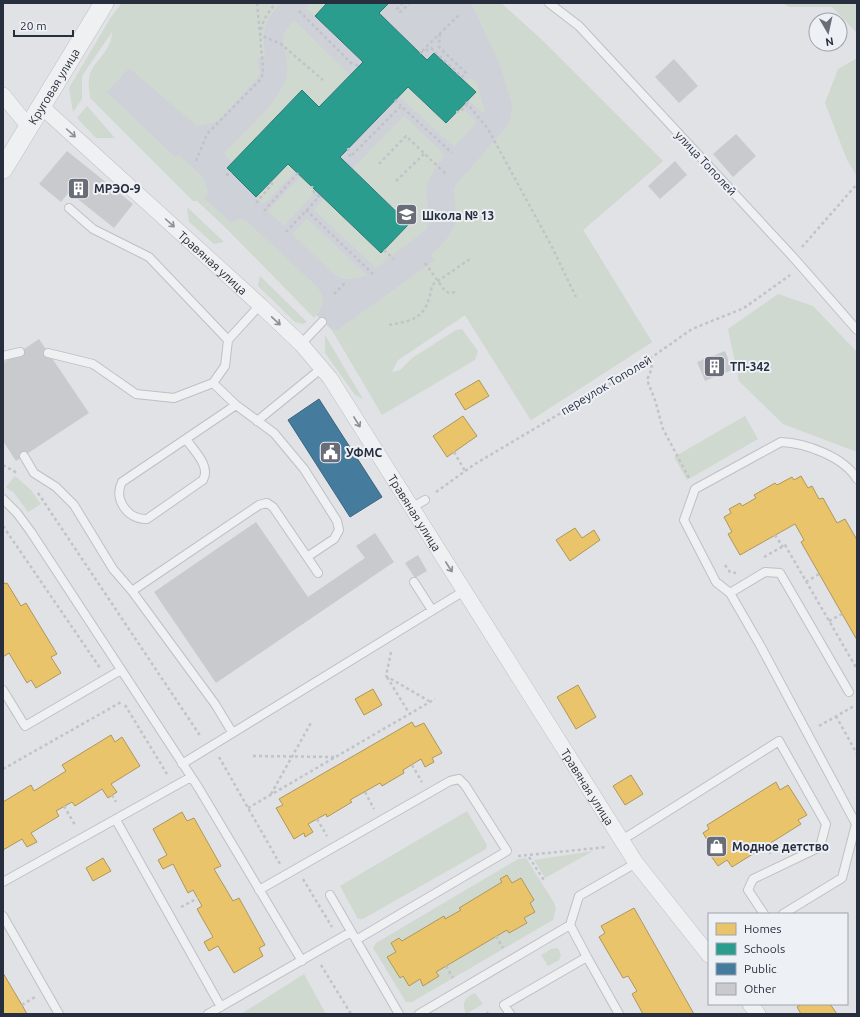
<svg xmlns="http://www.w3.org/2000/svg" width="860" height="1017" font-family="Ubuntu,sans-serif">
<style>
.built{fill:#ced1d8}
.green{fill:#d0d9d0;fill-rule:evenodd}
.homes{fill:#e9c46a;stroke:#af975c}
.schools{fill:#2a9d8f;stroke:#297c76}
.public{fill:#457b9d;stroke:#3c6480}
.building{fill:#c8cacd}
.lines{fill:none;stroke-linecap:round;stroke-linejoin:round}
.service-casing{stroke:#bec0c3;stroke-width:10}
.minor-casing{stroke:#bec0c3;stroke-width:16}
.tertiary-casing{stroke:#bec0c3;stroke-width:20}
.path{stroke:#c1c3c8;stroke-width:2.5;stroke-dasharray:3 3;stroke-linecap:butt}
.service{stroke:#eff0f1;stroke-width:8}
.minor{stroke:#eff0f1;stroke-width:15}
.tertiary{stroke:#eff0f1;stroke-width:19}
.oneway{stroke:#8b8f97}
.labels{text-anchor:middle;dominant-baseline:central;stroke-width:4;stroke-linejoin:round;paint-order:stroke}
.street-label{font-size:12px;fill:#272e3d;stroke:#edf0f5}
.poi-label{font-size:12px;font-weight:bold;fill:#272e3d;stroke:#edf0f5;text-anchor:start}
</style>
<rect width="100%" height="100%" fill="#e0e2e5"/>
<path class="built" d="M152,3H501L545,43L663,161L583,230L652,342L531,420L465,315L398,360L391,372L368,390L332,330L227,229L97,87Z"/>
<path class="green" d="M122,3H281C263,22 262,30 265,56L257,58L260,72L258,77L220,119L213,123L197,126L129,68L107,92L175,157L179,155L203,177L208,192L205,199L232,223C238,218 242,218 249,223L317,287C326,297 324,309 314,318L227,229L197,201H193L90,98C90,92 88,85 89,79C91,61 112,53 112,32L82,76V99L73,112L69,88L111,17Z
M310,3H327L315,16L305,8Z
M471,3H501L545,43L663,161L583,230L652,342L531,420L465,315L398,360L392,372L400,370L412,358L456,330L462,329L478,351L475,360L382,415L332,330L339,329L435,260L431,254C441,246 456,231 456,218C457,207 452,197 455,186L508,125L511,116L512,104L500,65Z
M782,3H857V33L832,7H789Z
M294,20L350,75L319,107L302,90L232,163L224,153C241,135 284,98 287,74C289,61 282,48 283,34Z
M857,58V176L847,160L825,103L838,69Z
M468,79H473L476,81L485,110L483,114L469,100L475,92L465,82Z
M408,87L446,123L461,107L477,122L454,147L399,96Z
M87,106L115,138H96L77,118Z
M404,116L445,155C437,165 427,178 426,192C426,206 433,214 427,229L376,268L314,210L324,198L381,253L409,223L352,169Z
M288,164L296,171L264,204L256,197Z
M301,176L316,191L284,226L268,211Z
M187,207L224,242L214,244L189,222Z
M307,219L367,275C357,280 345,281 335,275L292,234Z
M260,276L307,322L303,324L295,322L258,286Z
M778,294L813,306L857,352V452L783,424L739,381L728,329Z
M325,335L363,399L355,395L325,353Z
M745,416L758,439L687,480L674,457Z
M15,476L31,490L41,504L28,512L14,493L6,487Z
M467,811L487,845L486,849L363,919H358L340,886Z
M593,851L545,878L534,860Z
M526,858L553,901L556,908L553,920L412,1002H406L373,948L376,943L518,859ZM507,875L512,883L521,878L534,900L530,903L535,912L524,918L527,923L510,933L507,930L436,972L423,985L420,979L409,986L403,976L400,978L387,957L396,952L391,942L399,938L402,941L444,917L445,919L461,910L459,908L502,882L500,879Z
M558,948L561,955L559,960L548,966L541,955L551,949Z
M304,974L326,1014H241Z
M475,993L483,1004L466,1014C461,1002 465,998 475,993Z"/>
<path class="homes" d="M479,380L489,396L465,410L455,394Z
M463,416L477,436L447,457L433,436Z
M801,476L808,488L812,486L819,499L823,498L837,523L845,519L857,540V640L801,542L804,540L795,524L740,555L728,534L732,532L724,517L731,513L729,509L740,503L742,506L756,498L754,495L775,483L777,485L792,477L794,480Z
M575,528L582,538L594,530L600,540L570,561L556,540Z
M3,581L5,584L7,583L21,606L26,603L57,654L51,657L61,673L36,688L31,680L27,683L9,653L3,657Z
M578,685L596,717L576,729L557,697Z
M373,689L382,705L364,715L355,699Z
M412,722L415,727L424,723L442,753L432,758L434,762L425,767L421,759L403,770L404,773L382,786L380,783L350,800L352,802L327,817L326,814L308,824L313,832L305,837L304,833L294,839L276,808L283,805L279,799Z
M111,735L115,742L122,737L140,766L111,784L117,792L108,798L102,789L75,806L72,802L56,811L59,816L31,833L37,842L27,847L22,839L3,850V802L31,785L34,791L66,771L62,765Z
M631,775L643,794L625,805L613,786Z
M776,782L780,790L788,785L807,815L798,820L801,824L732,867L727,860L718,866L711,856L715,853L703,833L709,829L707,825Z
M182,812L187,821L194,818L221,866L214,869L233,901L239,898L265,945L259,948L263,956L234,973L218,946L209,951L204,942L213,937L197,909L202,906L193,890L188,893L173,864L163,869L158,860L167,855L153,829Z
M103,858L111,871L93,881L86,868Z
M507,875L512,883L521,878L534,900L530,903L535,912L524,918L527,923L509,933L507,930L436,972L439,976L423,986L420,979L409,986L403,976L400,978L387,957L396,952L391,943L399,938L402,941L444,916L445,919L461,910L459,908L502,882L500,879Z
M634,908L694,1014H643L632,994L637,991L628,976L623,978L599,937L605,933L601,926Z
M3,973L22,1005L27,1014H3Z
M802,1004H830L837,1014H801L797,1007Z"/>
<path class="schools" d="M327,3H389L379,13L427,60L434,53L476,92L446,123L408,87L340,157L409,224L381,253L288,164L256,197L227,168L302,90L319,107L363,62L315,16Z"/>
<path class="public" d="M319,399L382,497L350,517L288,420Z"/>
<path class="building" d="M674,59L698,86L679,103L655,77Z
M736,134L756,156L733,177L713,154Z
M67,151L133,204L114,228L69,192L61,202L39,184Z
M675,161L687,175L660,199L648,186Z
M39,339L89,413L16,461L3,441V363Z
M725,351L732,370L705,381L697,362Z
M256,522L308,597L365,558L356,546L375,533L394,562L216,683L154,592Z
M418,555L427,571L415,578L405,563Z"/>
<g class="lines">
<defs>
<path id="service" d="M549,3L579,26L793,257L857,330
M69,208L93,229L149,257L228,340
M301,344L322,322
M48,353L93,364L136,394L174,398L213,383L225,366L228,340L260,305
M3,356L20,352
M213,383L236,405L274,433L304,469L337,521L339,530L334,539L307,557
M257,421L322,368
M186,439C194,451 211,466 203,480L147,519C128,520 113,499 122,482L236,405
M24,456L34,473L56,487L74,505L113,569L132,591L215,704L232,732
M3,499L17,513L31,532L198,787L302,961
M411,508L425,500
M414,582L432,610
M132,591L259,505L267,503L273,507L318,573
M730,593L765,572L780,573L849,692
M3,690L25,726L121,670
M182,764L464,591
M116,820L221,1007
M622,840L779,741L826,824L820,847L753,879L748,890L764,914
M3,882L191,777
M259,890L450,781L459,779L465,785L507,851L356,940
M330,895L399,1014
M783,914L842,878L856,824L760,645L730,593L716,582L684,520L695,489L781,442C806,443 844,457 857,479
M3,916L59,1014
M587,957L619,1014
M208,1014L351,932
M419,1014L570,925
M510,1014L504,1005L587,957L570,925L579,896L636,863"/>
<g id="minor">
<path d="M3,95L29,127"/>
<path id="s1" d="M42,107L260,305L301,344L330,378L636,863L709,955"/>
<path d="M750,1004L758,1014"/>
</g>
<g id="tertiary">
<path id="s2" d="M3,169L104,3"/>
</g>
</defs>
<use href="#service" class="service-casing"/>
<use href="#minor" class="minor-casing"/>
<use href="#tertiary" class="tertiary-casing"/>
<path class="path" d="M257,3L260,35L281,44L323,80
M403,3L397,9L400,12L410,3
M299,11L351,63L359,66
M422,51L460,14
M420,53L431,48L462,77L466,73L439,47L440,32
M395,100L401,106
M466,102L488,129L551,245L576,297
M456,112H460L467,105
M348,148L350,157L401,106L452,153
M196,161L207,134L261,79C264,71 263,65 262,57C259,33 259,22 276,3
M379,164L406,136L447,175
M226,175L232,173
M396,181L424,154
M256,203L272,184L270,182
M306,210L373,274
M264,211L298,173
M286,232L319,197L312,190V186
M802,247L857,184
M384,250L394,259
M425,263L445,291L449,293L456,292
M334,294L346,282
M389,325C418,320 427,316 432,285L470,259
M650,359L652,368L647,380L655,400L663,429L689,478
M454,452L465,471
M3,465L17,473
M436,492L475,464L635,369L692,329L744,308L790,275
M38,493L201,737
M3,526L100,668
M775,535L783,547
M764,557L785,545L857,669
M725,565L730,572L736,573
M806,582L819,574
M829,621L842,614
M391,652L386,676L429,701
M387,677L409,713
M125,705L167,774
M836,716L857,754
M819,726L854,706
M253,756L335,757
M219,757L280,864
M412,765L422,782
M3,769L123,701
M365,792L374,809
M271,794L312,721
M112,795L116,802
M64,806L75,825
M248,808L435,699
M317,819L327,836
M766,846L771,855
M518,856L607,847
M529,857L545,882
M303,879L332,927
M181,907L198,898
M496,936L503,948
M321,965L351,1014
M446,966L453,978
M22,1005L35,997
M486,1014L491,1011"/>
<use href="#service" class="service"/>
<use href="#minor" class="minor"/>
<use href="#tertiary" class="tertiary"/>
</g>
<defs><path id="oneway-shaft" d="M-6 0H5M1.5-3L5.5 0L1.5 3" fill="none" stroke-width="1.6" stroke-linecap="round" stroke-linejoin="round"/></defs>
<g class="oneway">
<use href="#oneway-shaft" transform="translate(71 133) rotate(42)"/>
<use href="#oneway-shaft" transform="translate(170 223) rotate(42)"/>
<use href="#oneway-shaft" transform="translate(276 321) rotate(43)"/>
<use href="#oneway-shaft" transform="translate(357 422) rotate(58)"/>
<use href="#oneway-shaft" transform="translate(449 567) rotate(57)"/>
</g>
<defs>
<symbol id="building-square" viewBox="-11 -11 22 22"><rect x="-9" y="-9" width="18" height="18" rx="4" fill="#686d78" stroke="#edf0f5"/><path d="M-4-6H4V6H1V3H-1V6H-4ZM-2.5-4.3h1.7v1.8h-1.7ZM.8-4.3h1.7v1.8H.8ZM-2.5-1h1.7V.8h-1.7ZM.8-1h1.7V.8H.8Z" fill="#fff"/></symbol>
<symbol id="school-square" viewBox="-11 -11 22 22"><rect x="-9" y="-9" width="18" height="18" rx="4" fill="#686d78" stroke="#edf0f5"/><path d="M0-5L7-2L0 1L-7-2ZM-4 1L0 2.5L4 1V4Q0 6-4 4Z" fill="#fff"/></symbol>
<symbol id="civic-square" viewBox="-11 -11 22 22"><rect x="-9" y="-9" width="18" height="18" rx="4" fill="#686d78" stroke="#edf0f5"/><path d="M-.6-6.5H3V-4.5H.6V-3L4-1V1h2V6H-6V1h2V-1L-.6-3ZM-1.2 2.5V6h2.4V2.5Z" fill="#fff"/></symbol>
<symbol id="shop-square" viewBox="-11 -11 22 22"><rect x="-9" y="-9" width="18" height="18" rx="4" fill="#686d78" stroke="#edf0f5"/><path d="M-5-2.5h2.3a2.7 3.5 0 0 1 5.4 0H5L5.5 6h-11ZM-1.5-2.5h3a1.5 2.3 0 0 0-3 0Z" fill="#fff"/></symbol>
</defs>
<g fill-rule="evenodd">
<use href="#building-square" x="66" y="176" width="25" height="25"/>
<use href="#school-square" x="394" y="202" width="25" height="25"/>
<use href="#building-square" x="702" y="354" width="25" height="25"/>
<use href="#civic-square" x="318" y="440" width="25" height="25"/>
<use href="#shop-square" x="704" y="834" width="25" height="25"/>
</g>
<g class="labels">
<g class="street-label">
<text stroke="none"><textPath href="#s2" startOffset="97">Круговая улица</textPath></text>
<text transform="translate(706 163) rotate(47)">улица Тополей</text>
<text stroke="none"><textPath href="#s1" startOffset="231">Травяная улица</textPath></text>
<text transform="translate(606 385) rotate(-31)">переулок Тополей</text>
<text stroke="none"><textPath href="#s1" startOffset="555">Травяная улица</textPath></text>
<text stroke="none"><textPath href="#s1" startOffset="879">Травяная улица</textPath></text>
</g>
<g class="poi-label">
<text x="94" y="188">МРЭО-9</text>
<text x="422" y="215">Школа № 13</text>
<text x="730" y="366">ТП-342</text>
<text x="346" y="452">УФМС</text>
<text x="732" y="846">Модное детство</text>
</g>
</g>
<rect width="860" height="1017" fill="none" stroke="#272e3d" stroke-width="8"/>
<rect x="708" y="913" width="140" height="92" fill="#edf0f5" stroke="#9ea2ab"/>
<rect x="716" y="923" width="20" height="12" fill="#e9c46a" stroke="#9ea2ab"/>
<text x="744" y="933" font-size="12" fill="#272e3d">Homes</text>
<rect x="716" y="943" width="20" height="12" fill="#2a9d8f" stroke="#9ea2ab"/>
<text x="744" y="953" font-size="12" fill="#272e3d">Schools</text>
<rect x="716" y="963" width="20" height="12" fill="#457b9d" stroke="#9ea2ab"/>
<text x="744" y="973" font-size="12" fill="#272e3d">Public</text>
<rect x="716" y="983" width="20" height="12" fill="#c8cacd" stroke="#9ea2ab"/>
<text x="744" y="993" font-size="12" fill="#272e3d">Other</text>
<g transform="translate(828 32) rotate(171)"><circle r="19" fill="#edf0f5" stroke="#9ea2ab"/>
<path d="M0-3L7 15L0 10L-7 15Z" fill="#686d78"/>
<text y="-6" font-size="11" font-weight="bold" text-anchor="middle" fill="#272e3d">N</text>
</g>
<path d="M14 30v6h59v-6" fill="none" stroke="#272e3d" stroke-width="2"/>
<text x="20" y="30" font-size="12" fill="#272e3d" stroke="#edf0f5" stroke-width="3" paint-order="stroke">20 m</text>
</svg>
